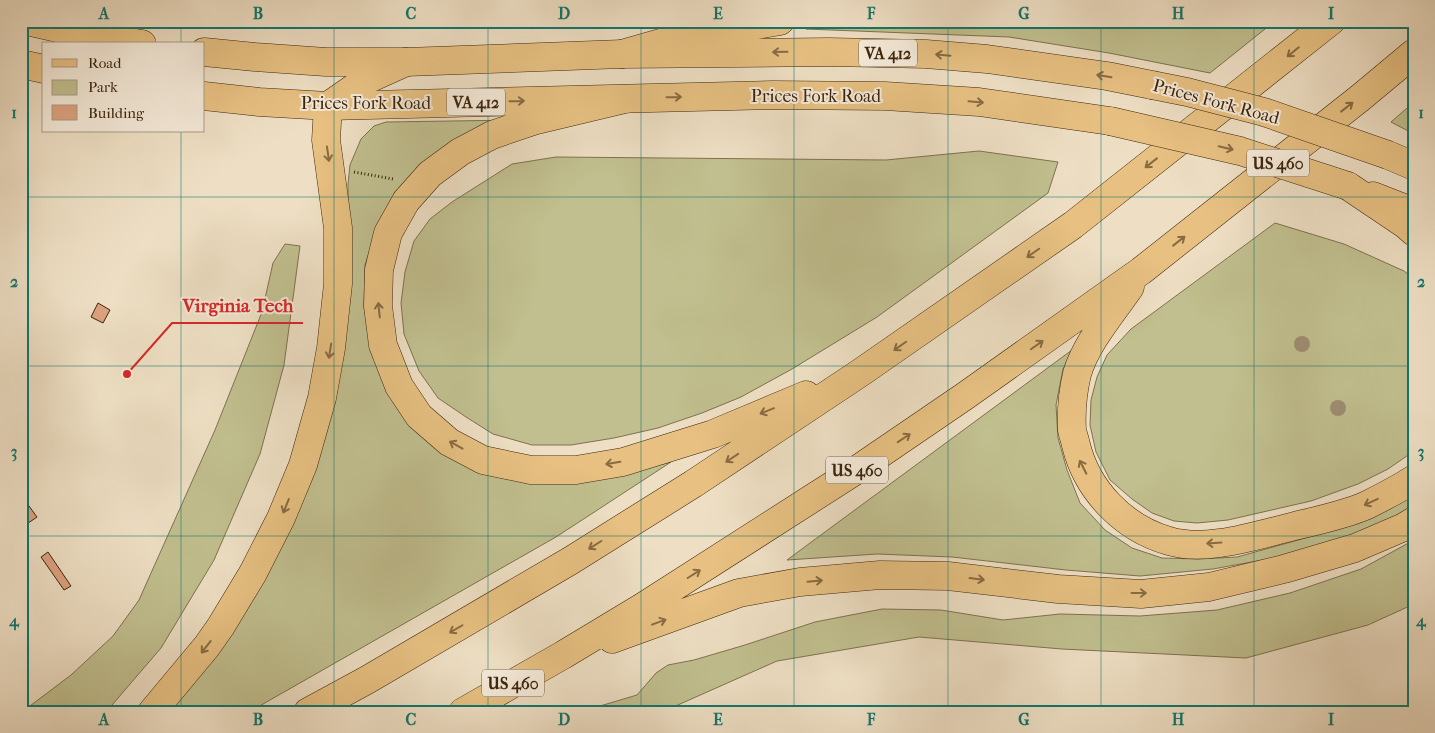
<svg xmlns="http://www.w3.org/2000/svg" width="1435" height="733" font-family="'IM FELL French Canon',serif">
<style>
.green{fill:#c1bf8f;stroke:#7e724e}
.building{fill:#dca27f;stroke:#3c250d}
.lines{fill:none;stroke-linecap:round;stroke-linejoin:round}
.major-casing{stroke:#3c250d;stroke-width:29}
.highway-casing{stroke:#3c250d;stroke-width:29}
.path{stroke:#3c250d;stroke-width:3;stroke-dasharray:1 2.5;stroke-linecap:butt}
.major{stroke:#e7c082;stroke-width:28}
.highway{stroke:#e7c082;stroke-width:28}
.major-bridge-casing{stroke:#3c250d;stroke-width:29;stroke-linecap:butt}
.major-bridge{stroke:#e7c082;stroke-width:28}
.tree{fill:#9e8e72}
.oneway{stroke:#896b42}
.grid{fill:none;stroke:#0f766e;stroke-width:1;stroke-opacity:0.55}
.labels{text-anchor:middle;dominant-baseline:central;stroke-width:4;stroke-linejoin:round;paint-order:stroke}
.shield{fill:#f4ead9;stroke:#73604a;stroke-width:1}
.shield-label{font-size:16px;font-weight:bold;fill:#3c250d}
.street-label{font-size:18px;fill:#3c250d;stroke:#f4ead9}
.leader{fill:none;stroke:#d62828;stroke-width:2}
.callout-dot{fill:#d62828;stroke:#f4ead9;stroke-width:2}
.callout-label{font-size:19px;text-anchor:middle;font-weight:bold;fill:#d62828;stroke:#f4ead9;stroke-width:4;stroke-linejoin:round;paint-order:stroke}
.neatline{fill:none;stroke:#0f766e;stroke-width:2}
.grid-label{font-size:16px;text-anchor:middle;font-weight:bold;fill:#0f766e}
</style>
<rect width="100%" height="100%" fill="#eedfc4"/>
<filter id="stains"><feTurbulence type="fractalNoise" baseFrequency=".004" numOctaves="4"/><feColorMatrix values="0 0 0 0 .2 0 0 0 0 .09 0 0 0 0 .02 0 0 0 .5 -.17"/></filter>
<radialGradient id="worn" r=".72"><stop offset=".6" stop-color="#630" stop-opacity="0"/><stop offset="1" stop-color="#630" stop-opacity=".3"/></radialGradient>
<path class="green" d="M853,21H1275L1210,73L1109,53L1009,37L806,29Z
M1414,102V134L1391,122Z
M517,120L426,163L395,192L378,225L365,265L364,306L371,349L444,453L628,473L671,462L556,537L249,712H165L264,581L349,284L348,184L350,165L361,139L374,126L386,122Z
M979,151L1058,162L1048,193L877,317L792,369L741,397L702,413L658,428L614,438L571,445H532L493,434L466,417L438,398L419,371L404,334L401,303L405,272L414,241L430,219L452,202L512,164L556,157L886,160Z
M1275,223L1344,244L1404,271L1414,279V451L1388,469L1358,484L1311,501L1228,520L1197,523L1174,521L1152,513L1132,499L1110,480L1096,452L1090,425L1091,400L1097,377L1107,355L1131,329Z
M285,244L300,246L284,365L260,454L214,560L161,648L106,712H22L71,675L113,636L139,600L215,430L262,312L273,263Z
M1072,350L1063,369L1056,405L1058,438L1067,470L1080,503L1105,530L1132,548L1162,558L1199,559L1237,557L1320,534L1414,494V508L1350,538L1279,557L1213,569L1140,576L1066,570L952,557L877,554L787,560Z
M1414,540V604L1368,625L1246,658L1062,649L919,637L777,661L662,712H589L600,706L637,695L656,673L668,665L694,660L745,645L815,622L882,609L941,610L1003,620L1060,614L1140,616L1217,610L1290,593L1361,569Z"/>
<path class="building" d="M98,303L110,310L103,323L91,317Z
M21,495L37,517L21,528Z
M48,552L71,586L64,590L41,557Z"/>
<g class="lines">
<defs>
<path id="major" d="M27,21L93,36L142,44
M204,52L255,57L326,62H406L622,54L829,52L926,54L987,59L1107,76L1152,85
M21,64L44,69
M204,96L259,102L328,106L773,95L885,96L979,102L1110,121
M1388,155L1414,166
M1373,196L1414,212"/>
<path id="highway" d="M622,54L671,40L780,21
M625,99L533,121L492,135L460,152L430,174L406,201L388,233L379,270L378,306L383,345L399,386L419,416L449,442L483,460L531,470H576L623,462L713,434L806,395
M1348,186L1406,225L1414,232
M1130,287C1112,313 1086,343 1077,374C1073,391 1071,412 1072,430C1073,435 1075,440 1076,445C1087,490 1123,528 1169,541C1206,552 1254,536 1291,527C1315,521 1345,515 1367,505C1383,497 1399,489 1414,479
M612,639L739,593L800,582L880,575L948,576L1058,589L1141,594L1209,587L1284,569L1355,548L1404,527L1414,521
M152,712L207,646L221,626L253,573L281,518L303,465L322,398L331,348L338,284V228L326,140L328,106L364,81L406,62
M308,712L367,680L570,561L693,484L860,373L1073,225L1331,21
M463,712L563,655L641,608L858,469L965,396L1141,271L1360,98L1414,53"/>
</defs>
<use href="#major" class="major-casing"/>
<use href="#highway" class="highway-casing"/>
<path class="path" d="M354,172L393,179"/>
<use href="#major" class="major"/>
<use href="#highway" class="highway"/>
<defs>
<path id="major-bridge" d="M1152,85L1187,92L1264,112L1388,155
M1110,121L1240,151L1348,186"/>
</defs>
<use href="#major-bridge" class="major-bridge-casing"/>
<use href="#major-bridge" class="major-bridge"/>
</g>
<g class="tree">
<circle cx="1302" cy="344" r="8"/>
<circle cx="1338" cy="408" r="8"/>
</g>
<defs><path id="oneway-shaft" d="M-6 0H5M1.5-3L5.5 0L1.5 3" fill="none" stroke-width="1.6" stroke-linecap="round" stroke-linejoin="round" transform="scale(1.25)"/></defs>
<g class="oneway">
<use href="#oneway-shaft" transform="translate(780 52) rotate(179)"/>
<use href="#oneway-shaft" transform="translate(1293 52) rotate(141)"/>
<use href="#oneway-shaft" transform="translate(943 55) rotate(-175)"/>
<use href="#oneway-shaft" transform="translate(1104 76) rotate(-171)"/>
<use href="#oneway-shaft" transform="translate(674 97) rotate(-1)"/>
<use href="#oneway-shaft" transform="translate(517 101) rotate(-1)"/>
<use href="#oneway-shaft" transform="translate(976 102) rotate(5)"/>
<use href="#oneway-shaft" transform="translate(1347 107) rotate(-38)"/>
<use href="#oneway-shaft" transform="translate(1226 148) rotate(13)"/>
<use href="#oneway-shaft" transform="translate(328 154) rotate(82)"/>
<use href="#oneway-shaft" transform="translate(1151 163) rotate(142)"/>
<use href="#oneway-shaft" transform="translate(1179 241) rotate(-38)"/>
<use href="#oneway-shaft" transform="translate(1033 253) rotate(145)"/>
<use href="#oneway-shaft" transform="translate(379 310) rotate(-96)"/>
<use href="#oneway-shaft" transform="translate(1037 345) rotate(-35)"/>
<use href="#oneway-shaft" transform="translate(900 346) rotate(145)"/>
<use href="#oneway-shaft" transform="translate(330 351) rotate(99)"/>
<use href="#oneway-shaft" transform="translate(767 411) rotate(158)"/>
<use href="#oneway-shaft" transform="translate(904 438) rotate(-34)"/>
<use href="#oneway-shaft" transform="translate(456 445) rotate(-151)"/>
<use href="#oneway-shaft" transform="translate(732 458) rotate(146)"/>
<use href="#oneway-shaft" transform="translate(613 463) rotate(171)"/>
<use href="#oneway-shaft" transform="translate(1083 467) rotate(-117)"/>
<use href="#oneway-shaft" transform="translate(1371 502) rotate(155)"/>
<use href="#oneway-shaft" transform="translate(286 506) rotate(112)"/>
<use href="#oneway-shaft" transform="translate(1214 543) rotate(176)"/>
<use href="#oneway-shaft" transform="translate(595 545) rotate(148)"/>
<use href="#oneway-shaft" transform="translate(694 574) rotate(-32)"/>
<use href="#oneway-shaft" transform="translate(977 579) rotate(7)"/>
<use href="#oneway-shaft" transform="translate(815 581) rotate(-5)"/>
<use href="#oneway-shaft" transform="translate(1139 593)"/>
<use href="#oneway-shaft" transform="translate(659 622) rotate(-20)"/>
<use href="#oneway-shaft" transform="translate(456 629) rotate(150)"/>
<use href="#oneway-shaft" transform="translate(206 647) rotate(128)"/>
</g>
<path class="grid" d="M181,21V44M334,21V712M488,21V712M641,21V712M794,21V712M948,21V712M1101,21V712M1254,21V712M181,131V712M21,197H1414M21,366H1414M21,536H1414"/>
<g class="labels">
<g class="shield">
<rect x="859" y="39.5" width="58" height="27" rx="4"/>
<rect x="447" y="88.5" width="58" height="27" rx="4"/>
<rect x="1247" y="149.5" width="62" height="27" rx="4"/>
<rect x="826" y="456.5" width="62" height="27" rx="4"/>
<rect x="482" y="669.5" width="62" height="27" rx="4"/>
</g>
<g class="shield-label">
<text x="888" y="53">VA 412</text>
<text x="476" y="102">VA 412</text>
<text x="1278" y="163">US 460</text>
<text x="857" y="470">US 460</text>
<text x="513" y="683">US 460</text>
</g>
<g class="street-label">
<text x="816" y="96">Prices Fork Road</text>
<text transform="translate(1216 102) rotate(15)">Prices Fork Road</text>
<text x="366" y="103">Prices Fork Road</text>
</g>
</g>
<path class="leader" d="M127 374L172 323H303"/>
<circle class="callout-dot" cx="127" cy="374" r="5"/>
<g class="callout-label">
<text x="238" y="312">Virginia Tech</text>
</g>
<rect width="1435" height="733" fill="none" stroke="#eedfc4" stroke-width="55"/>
<rect x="42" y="42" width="162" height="90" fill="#f4ead9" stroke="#aa9b87"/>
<rect x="52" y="59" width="25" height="8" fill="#e7c082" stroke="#aa9b87"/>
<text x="88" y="68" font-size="15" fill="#3c250d">Road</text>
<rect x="52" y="80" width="25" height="15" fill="#c1bf8f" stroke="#aa9b87"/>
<text x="88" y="92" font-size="15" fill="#3c250d">Park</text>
<rect x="52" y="105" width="25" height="15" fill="#dca27f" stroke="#aa9b87"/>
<text x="88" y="118" font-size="15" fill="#3c250d">Building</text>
<rect x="28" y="28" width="1380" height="678" class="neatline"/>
<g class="grid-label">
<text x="104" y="19">A</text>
<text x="258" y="19">B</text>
<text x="411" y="19">C</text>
<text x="564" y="19">D</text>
<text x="718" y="19">E</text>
<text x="871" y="19">F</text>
<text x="1024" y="19">G</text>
<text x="1178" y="19">H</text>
<text x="1331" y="19">I</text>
<text x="14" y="118">1</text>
<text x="1421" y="118">1</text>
<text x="14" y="287">2</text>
<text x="1421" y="287">2</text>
<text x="14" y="457">3</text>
<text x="1421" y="457">3</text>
<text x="14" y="626">4</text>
<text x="1421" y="626">4</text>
<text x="104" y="725">A</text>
<text x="258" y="725">B</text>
<text x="411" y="725">C</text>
<text x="564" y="725">D</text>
<text x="718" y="725">E</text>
<text x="871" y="725">F</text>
<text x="1024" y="725">G</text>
<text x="1178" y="725">H</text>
<text x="1331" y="725">I</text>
</g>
<rect width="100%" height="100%" filter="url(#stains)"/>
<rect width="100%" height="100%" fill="url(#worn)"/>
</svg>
